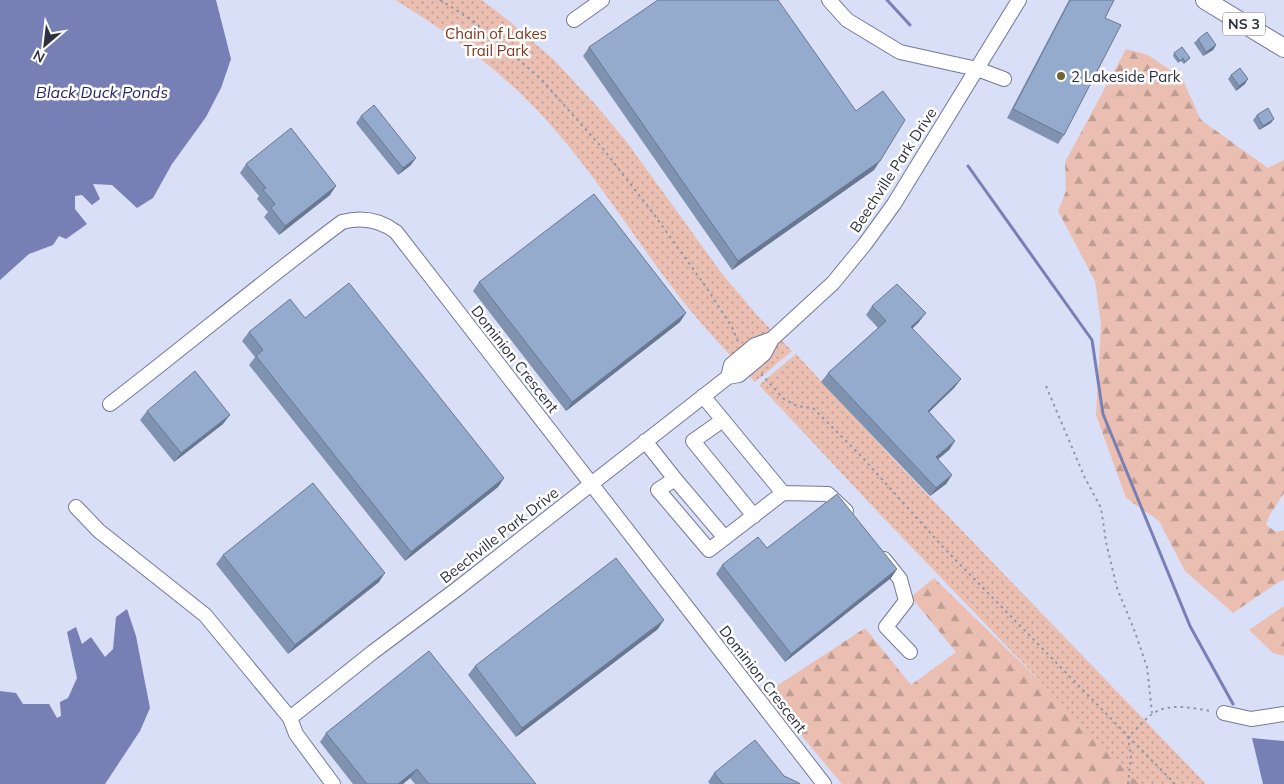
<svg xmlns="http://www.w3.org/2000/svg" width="1284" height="784" font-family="Mulish,sans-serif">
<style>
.forest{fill:url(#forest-firs)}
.park{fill:url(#park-dots)}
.water{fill:#787fb5}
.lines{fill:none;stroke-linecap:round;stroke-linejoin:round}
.stream{stroke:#787fb5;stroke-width:3}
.minor-casing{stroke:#73789d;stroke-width:16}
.major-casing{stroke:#73789d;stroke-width:20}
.path{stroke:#9296ab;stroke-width:2;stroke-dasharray:2.5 4;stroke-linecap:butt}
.minor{stroke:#fff;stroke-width:14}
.major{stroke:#fff;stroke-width:18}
.wall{fill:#7f93b1}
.shaded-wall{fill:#687890}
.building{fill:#94abce;stroke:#687890}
.poi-dot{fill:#706532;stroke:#fff;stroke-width:2}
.labels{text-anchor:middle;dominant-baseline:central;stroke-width:5;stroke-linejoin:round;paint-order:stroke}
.shield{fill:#fff;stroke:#6d6f79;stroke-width:1}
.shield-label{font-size:14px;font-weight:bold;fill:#2e3140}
.park-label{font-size:15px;fill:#82361e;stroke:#fff}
.poi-label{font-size:15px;fill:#2e3140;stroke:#fff;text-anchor:start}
.street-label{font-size:15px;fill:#2e3140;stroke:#fff}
.water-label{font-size:16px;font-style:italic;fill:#262667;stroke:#fff}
</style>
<defs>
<pattern id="forest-firs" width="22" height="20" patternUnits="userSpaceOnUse" patternTransform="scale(1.25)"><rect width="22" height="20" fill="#eabfb1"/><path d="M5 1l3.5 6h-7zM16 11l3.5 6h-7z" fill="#be9c91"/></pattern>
<pattern id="park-dots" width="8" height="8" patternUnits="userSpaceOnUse" patternTransform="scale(1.25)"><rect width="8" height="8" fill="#eabfb1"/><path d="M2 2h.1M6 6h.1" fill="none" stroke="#be9c91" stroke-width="1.8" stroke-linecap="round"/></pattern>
</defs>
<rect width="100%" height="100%" fill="#dadff8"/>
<path class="forest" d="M1126,49L1148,55L1182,78L1201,120L1268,168L1284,160V493L1269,516L1266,525L1276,532L1284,530V580L1277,583L1233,613L1185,571L1159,521L1126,498L1096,415L1101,325L1095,281L1058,211L1066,191L1065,162Z
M934,578L1120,759L1173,784H842L766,693L865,628L911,685L956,652L911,597Z
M1284,606V656L1273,653L1249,630Z"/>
<path class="park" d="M395,0H482L509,21L554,60L595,104L626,141L723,275L757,315L792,351L755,382C730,355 705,329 682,300C636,241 598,178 548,122C504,73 450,33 395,0Z
M796,354L899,465L1206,784H1139L876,510L759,385Z"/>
<path class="water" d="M0,0H216L231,59L221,88L206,117L172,164L153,198L137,208L112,185L93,184L100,199L92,205L82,195L75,196V209L87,224L66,239L59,236L53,245L29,254L0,280Z
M127,609L136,636L150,708L140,731L105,784H0V691L16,693L23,704H49L57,718L61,716L60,702L68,698L77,678L67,632L76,627L82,644L91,637L105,657L113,649L116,617Z
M1252,738L1284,741V784H1263Z"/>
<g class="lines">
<path class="stream" d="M887,0L910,25
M968,166L1092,340L1103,414L1190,626L1233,704"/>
<defs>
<path id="minor" d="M829,0L847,20L900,52L977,69L1004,79
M574,20L602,0
M728,377L731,365L755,345L772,339
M110,404C188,344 263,281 342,222C361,217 380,220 396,232L824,784
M723,420L693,441L754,516
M645,441L675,479L658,490L709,550L783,493L703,396
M675,479L725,538
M783,493L828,494L846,511
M76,507L99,531L205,615L290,718L296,734L333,784
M884,559L900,579L906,601L886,627L910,652
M1224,713L1251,719L1284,714
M290,718L373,652L457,589L728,377L739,375L764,354L772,339L833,283L865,244L894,204L1019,0"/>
<path id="major" d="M1205,0L1284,48"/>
</defs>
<use href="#minor" class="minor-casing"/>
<use href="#major" class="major-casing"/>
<path class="path" d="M440,0L472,20L540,78L604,150L653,213L706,287L732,327L739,344
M761,374L784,399L797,406L813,408L862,457L942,546L1175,784
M1046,386L1084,476L1101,508L1106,542L1117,588L1135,632L1147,667L1152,713
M1128,784L1131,756L1128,737C1136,730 1143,721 1151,715C1167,702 1193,708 1211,711"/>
<use href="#minor" class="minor"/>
<use href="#major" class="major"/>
</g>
<path class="wall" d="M1069,0H1114L1105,18L1064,135L1058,144L1007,118Z
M1198,39L1216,45L1213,50L1203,56L1194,43Z
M589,47L874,170L732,270L583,56Z
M1174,53L1190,58L1184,64L1181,61L1178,63L1173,56Z
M1231,75L1245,84L1236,91L1228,79Z
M1257,115L1271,123L1259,130L1253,120Z
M361,116L411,165L398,175L356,123Z
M246,164L330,195L279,235L264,217L268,212L257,199L259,196L240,173Z
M479,282L680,322L566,411L473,291Z
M872,306L919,322L912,329L961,379L954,388L929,412L955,441L949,450L938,459L952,475L946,484L930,496L821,382L828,373L878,328L866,315Z
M305,318L504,478L498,487L405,561L249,365L255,357L242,341L249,332Z
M147,411L223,424L174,462L140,420Z
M767,548L897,569L891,578L785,662L716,574L722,565Z
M223,555L379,582L288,654L216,564Z
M658,629L516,737L468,675L475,666Z
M326,733L536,784H415L410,778L403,784H353L320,742Z
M714,773L784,776L800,784H710L708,782Z"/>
<path class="shaded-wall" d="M1216,45L1213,50L1203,56L1206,52Z
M1248,79L1245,84L1236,91L1239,86Z
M1274,119L1271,123L1259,130L1263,126Z
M416,158L411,165L398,175L403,168Z
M880,161L874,170L732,270L738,261Z
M336,186L330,195L279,235L285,226Z
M686,313L680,322L566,411L572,402Z
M926,313L919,322L904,336L911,327Z
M961,379L954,388L921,420L928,411Z
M230,415L223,424L174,462L181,453Z
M955,441L949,450L930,466L936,457Z
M952,475L946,484L930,496L936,488Z
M504,478L498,487L405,561L411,552Z
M897,569L891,578L785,662L791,654Z
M385,573L379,582L288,654L295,645Z
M664,620L658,629L516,737L522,728Z
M417,769L410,778L403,784H398Z"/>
<path class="building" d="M658,0H778L856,111L883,91L905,120L880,161L738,261L589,47Z
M1070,0H1114L1105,18L1121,25L1064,135L1013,109Z
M1207,32L1216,45L1206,52L1198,39Z
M1182,47L1190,58L1185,62L1183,58L1180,61L1174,53Z
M1240,68L1248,79L1239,86L1231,75Z
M374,105L416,158L403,168L361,116Z
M1268,108L1274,119L1263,126L1257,115Z
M291,128L336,186L285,226L271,208L275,204L263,190L266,188L246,164Z
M594,194L686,313L572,402L479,282Z
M349,283L504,478L411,552L256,356L263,350L249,332L290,299L305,318Z
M897,284L926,313L911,327L961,379L928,411L955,441L936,457L952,475L936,488L828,373L886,321L872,306Z
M195,371L230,415L181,453L147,411Z
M313,483L385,573L295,645L223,555Z
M837,494L897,569L791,654L722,565L758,537L767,548Z
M616,558L664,620L522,728L475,666Z
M429,651L536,784H429L417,769L398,784H367L326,733Z
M755,740L784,776L799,783L800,784H723L714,773Z"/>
<circle class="poi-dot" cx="1061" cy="76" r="5"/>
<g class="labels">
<rect class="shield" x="1223" y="12.5" width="42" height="23" rx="4"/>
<g class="shield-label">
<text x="1244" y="24">NS 3</text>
</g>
<g class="park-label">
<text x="496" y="33">Chain of Lakes<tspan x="496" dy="17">Trail Park</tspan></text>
</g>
<g class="poi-label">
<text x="1071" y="76">2 Lakeside Park</text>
</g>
<g class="street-label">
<text transform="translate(893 170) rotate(-57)">Beechville Park Drive</text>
<text transform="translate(515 359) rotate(52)">Dominion Crescent</text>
<text transform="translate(499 535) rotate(-38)">Beechville Park Drive</text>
<text transform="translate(763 679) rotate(52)">Dominion Crescent</text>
</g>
<g class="water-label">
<text x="102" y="92">Black Duck Ponds</text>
</g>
</g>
<g transform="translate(45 45) rotate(208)" stroke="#ffffff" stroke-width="4" paint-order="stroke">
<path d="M0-4L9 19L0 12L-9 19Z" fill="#2e3140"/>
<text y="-8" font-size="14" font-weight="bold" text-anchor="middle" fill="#2e3140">N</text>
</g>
</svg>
